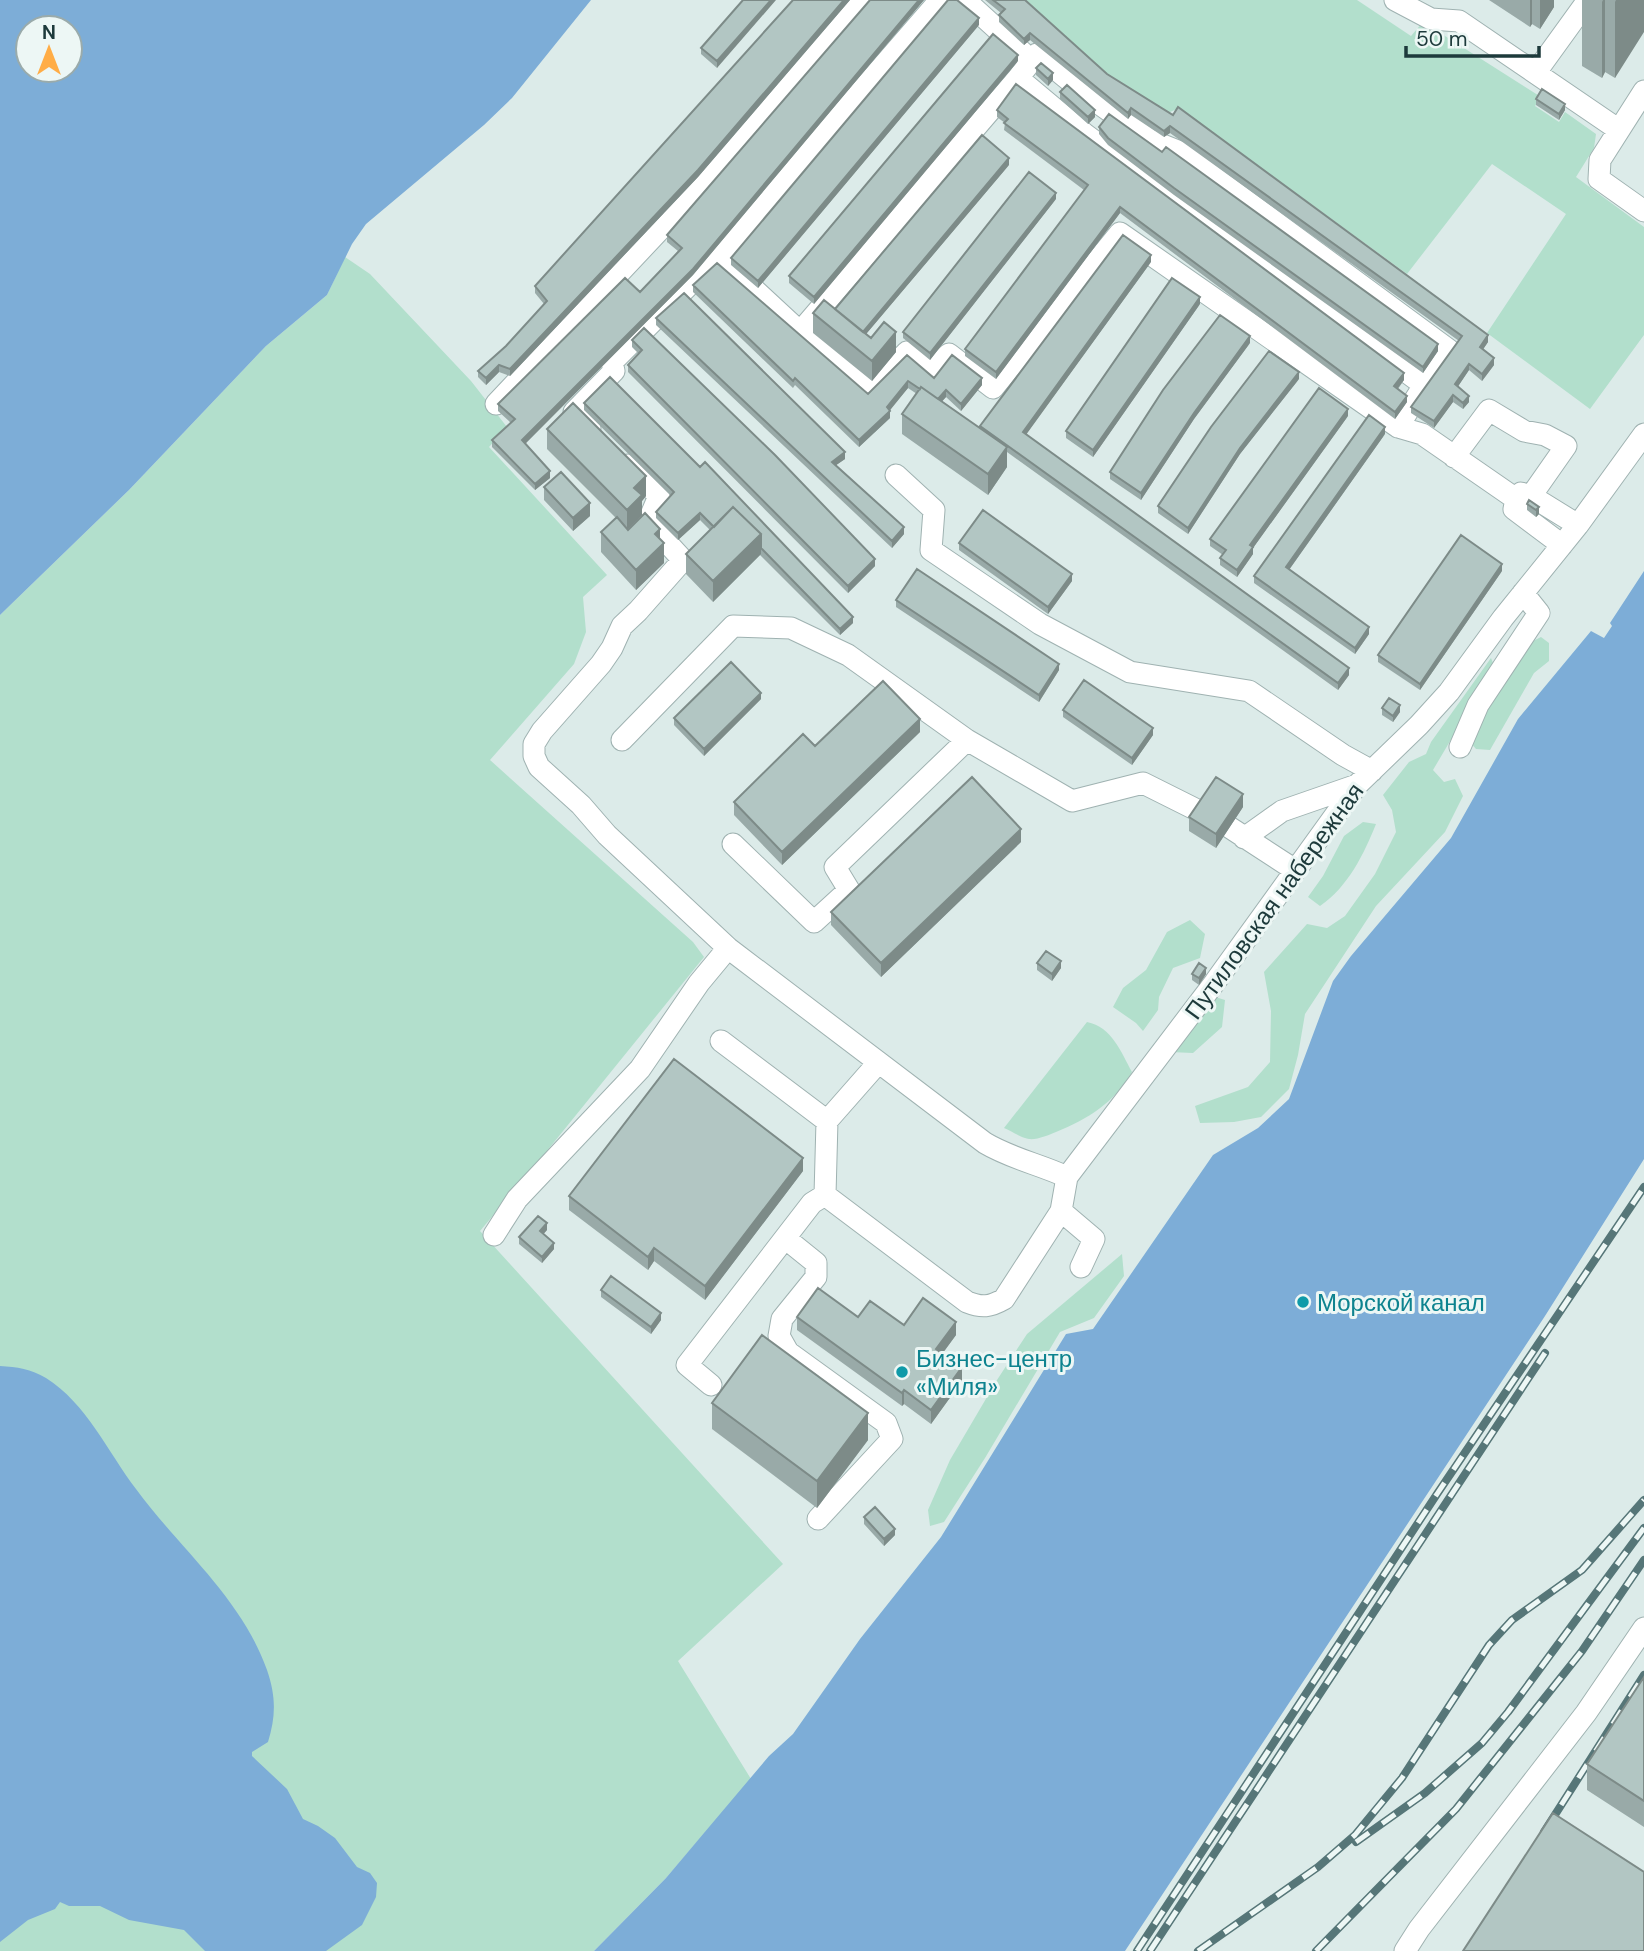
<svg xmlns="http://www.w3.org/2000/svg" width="1644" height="1951" font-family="'DM Sans',sans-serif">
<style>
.green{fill:#b2dfcc}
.water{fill:#7dadd7;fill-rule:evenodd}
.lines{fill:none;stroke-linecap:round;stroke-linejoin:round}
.minor-casing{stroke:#9fb2b1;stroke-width:23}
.minor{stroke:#fff;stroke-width:21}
.rail-casing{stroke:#567678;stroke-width:8}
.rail{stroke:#edf7f5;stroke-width:5;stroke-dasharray:16;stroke-linecap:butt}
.wall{fill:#99aaa8}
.shaded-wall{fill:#7d8b88}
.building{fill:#b2c6c3;stroke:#7d8b88;stroke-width:2}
.culture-dot{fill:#0f9aa8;stroke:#edf7f5;stroke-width:2.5}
.labels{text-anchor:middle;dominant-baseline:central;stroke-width:6;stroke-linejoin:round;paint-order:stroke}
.street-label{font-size:24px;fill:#1d3a3b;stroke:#edf7f5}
.culture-label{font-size:24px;fill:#0d838f;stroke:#edf7f5;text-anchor:start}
</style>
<rect width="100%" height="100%" fill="#dcebe9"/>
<path class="green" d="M1024,0H1357L1411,36L1423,22L1541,97L1535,106L1559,122L1565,112L1596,134L1594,148L1576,177L1644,227V335L1590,409L1487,333L1566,214L1492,164L1407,274L1179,108L1168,113L1105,75Z
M345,257L370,274L471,381L507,427L489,447L607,575L583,597L586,632L574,664L490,760L693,942L704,957L542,1157L480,1231L783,1564L678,1661L751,1779L666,1878L594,1951H0V615L129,490L266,346L327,295Z
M1541,637L1549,643V661L1534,673L1490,750L1476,749L1469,741L1527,644Z
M1491,658L1495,668L1469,709L1433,770L1444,782L1455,779L1463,796L1445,832L1376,906L1305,1014L1298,1055L1289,1089L1261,1117L1234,1122L1200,1123L1195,1106L1248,1087L1270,1062L1271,1011L1264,972L1307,924L1327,928L1345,916L1375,874L1396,832L1392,810L1383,795L1409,762L1426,754L1431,742Z
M1363,822L1376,824C1364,854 1348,887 1320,906L1308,897L1323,876L1344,836Z
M1190,920L1205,934L1200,958L1173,968L1159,997L1158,1010L1143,1031L1136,1023L1113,1007L1123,988L1146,970L1167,932Z
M1212,996L1225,1000L1222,1027L1193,1053L1170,1052Z
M1087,1022C1112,1027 1121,1052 1132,1072C1114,1103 1088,1119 1056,1132C1049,1135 1037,1140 1029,1139C1021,1138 1012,1131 1004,1128Z
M1122,1254L1124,1276L1094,1318L1060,1332L985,1458L944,1522L930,1526L928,1510L950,1460L997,1380L1027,1334Z"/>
<path class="water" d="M0,0H591L512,98L484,125L366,224L352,244L327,295L266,346L129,490L0,615ZM70,28V70H28V28Z
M1644,571V1159L1545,1316L1125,1951H594L666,1878L769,1756L793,1734L860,1639L941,1537L1066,1334L1093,1329L1213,1155L1258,1128L1289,1099L1333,981L1351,956L1451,838L1518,719L1591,631L1604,638L1612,626L1610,623Z
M0,1366C17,1367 31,1369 46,1378C86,1403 108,1452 136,1489C180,1549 241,1597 267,1670C276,1696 276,1716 268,1742L252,1752V1756L287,1789L303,1819L318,1826L335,1838L357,1867L370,1873L377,1883L376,1897L362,1925L326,1951H205L184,1930L129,1920L100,1906H69L60,1902L55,1909L28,1920L0,1942Z"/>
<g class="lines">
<defs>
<path id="minor" d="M965,0L1032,61
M1395,0L1431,19L1459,21L1619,130
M1536,72L1588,0
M1018,78L1037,54L1091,98L1150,140L1180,152L1449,350L1424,385
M1644,91L1600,160L1599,179L1644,211
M718,256L940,0
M800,332L1018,78L1086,135L1424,385L1398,427
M496,404L715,171L862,0
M590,428L574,412L614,371L612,362L718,256L800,332L871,389L907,352L933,368L949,354L993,388L1120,233L1398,427L1422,434L1516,499
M1454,457L1489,410L1524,431L1545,435L1566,446L1531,496
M628,465L659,496L648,522L683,560L638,611L622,626L612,648L601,664L542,731L534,744V756L539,767L581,805L607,835L728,948L985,1143C1012,1159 1039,1164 1067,1177
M896,475L934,510L931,550L1040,624L1130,672L1249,691L1343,755L1372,771
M1562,545L1514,509L1516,499L1521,493L1531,496L1578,525
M622,740L733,626L791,628L848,655L967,740
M1460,747L1478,705L1539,613L1523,593
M1229,827L1295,870
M1244,838L1282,811L1357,785
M733,844L814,922L849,890L835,867L967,740L1072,801L1143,783L1201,812
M721,1041L827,1121L825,1195
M827,1121L878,1063
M1067,1177L1215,982L1357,785L1419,725L1449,692L1503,618L1578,525L1644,434
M1061,1211L1094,1239L1081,1267
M494,1235L517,1199L640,1069L699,983L728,948
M785,1238L816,1263V1277L782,1319L779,1336L788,1352L886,1423L892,1439L818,1519
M711,1385L687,1365L812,1203L825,1195L967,1302C982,1308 990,1307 1004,1299L1061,1211L1067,1177
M1405,1951L1419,1929L1586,1713L1644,1628"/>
</defs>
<use href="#minor" class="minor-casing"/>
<use href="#minor" class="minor"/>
<defs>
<path id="rail" d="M1544,1832L1644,1675
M1356,1842L1425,1793L1482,1743L1508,1712L1644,1528
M1137,1951L1437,1494L1644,1187
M1150,1951L1545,1353
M1198,1951L1318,1867L1355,1835L1402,1778L1489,1645L1512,1620L1582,1570L1644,1500
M1316,1951L1456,1809L1582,1651L1644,1560"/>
</defs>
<use href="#rail" class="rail-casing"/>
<use href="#rail" class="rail"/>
</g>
<path class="wall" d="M743,0L717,68L701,54V48Z
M793,0H850L698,177L510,376L499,372L486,385L478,377V371L506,346L544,304L535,293V286Z
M870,0H924L693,275L525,444L550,478L535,490L492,447V440L511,423L498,411V404L640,292L678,251L667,242V235Z
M985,0H1025L1107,74L1488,342L1483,349L1494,365L1482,381L1469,370L1458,386L1469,402L1463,409L1453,402L1434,428L1411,413V407L1459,341L1170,133L1164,137L1131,115L1128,119L1030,40L1024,45L999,22V15L1001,13Z
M1489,0H1554V7L1540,29L1532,24L1530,27Z
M1582,0H1644L1615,78L1605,72L1602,78L1582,66Z
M979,25L758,288L731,265V258Z
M1018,61L814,304L789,283V276Z
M1036,68L1053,80L1048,86L1036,75Z
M1060,92L1095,117L1088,124L1060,99Z
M1536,99L1565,110L1559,120L1536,105Z
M997,110L1404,380L1398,389L1407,402L1395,419L1120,213L996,379L965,356V349L1084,190L1004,130L1005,123L997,117Z
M1099,127L1162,152L1438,351L1423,373L1174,195L1108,145L1099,134Z
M1009,165L866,334L871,338L896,352L872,381L813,333V313L835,309Z
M1056,199L930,360L903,338V332Z
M1151,262L1026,434L1349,675L1338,690L1007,452V467L988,495L902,434V414L917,394L908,388L889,410L890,418L859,447L795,385L793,388L693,292V285L868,394L907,355L934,378L982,385L961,411L946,397L942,401L980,428V426Z
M1200,304L1093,457L1066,438V431Z
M656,318L845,459L836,465L904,534L892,548L656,325Z
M632,340L875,566L848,593L628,372V365L639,354L632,347Z
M1250,343L1194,419L1141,500L1110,479V472Z
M1299,379L1240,454L1188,534L1158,513V506Z
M584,403L853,623L840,635L760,555L713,602L686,574V554L710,530L700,520L678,540L656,518V512L671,496L584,410Z
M1348,416L1253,548V554L1237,577L1220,565V558L1223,555L1210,546V539Z
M547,429L646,496L642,501V515L628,529L660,539L664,563L636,590L601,552V532L616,518L547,449Z
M1385,434L1289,570L1369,634L1355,654L1254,583V576Z
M544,487L590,516L573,531L544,500Z
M1529,500L1539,514L1536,517L1527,510V504Z
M959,543L1072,581L1048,614L959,550Z
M1502,571L1420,690L1378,662V655Z
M896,600L1059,670L1039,702L896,607Z
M761,699L704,756L674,725V718Z
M1382,708L1400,712L1393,722L1382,715Z
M1063,710L1153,735L1132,765L1063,717Z
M920,732L782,865L734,815V802L815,746Z
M1243,807L1216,848L1189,831V817Z
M1021,842L881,977L831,925V912Z
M1037,963L1061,968L1052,981L1037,970Z
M1192,974H1206L1199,985L1192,980Z
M803,1171L705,1300L654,1261L648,1270L569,1210V1196Z
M547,1230L543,1234L554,1249L542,1263L519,1244V1237Z
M601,1290L661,1320L651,1334L601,1297Z
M797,1317L904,1325L956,1335L943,1353L962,1381L931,1424L904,1404L902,1406L797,1330Z
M712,1403L868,1440L817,1508L712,1429Z
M864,1517L895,1535L884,1546L864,1524Z
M1644,1677V1827L1587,1790V1764Z"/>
<path class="shaded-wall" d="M771,0H776L717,68V61Z
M844,0H850L698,177L510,376V369Z
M919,0H924L693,275L522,447V440Z
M1530,0H1532V24L1530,27Z
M1540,0H1554V7L1540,29Z
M1603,0H1605V72L1602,78V2Z
M1616,0H1644V32L1615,78V2Z
M979,18V25L758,288V281Z
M1030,33V40L1024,45V39Z
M1018,55V61L814,304V297Z
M1053,73V80L1048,86V79Z
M1565,104V110L1559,120V114Z
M1131,108V115L1128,119V113Z
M1095,110V117L1088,124V117Z
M1170,126V133L1164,137V131Z
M1009,158V165L856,346V339Z
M1056,193V199L930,360V353Z
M1120,207V213L996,379V372Z
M1151,255V262L1023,439V432Z
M1200,297V304L1093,457V450Z
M896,332V352L872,381V361Z
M1488,335V342L1480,354V347Z
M1250,336V343L1194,419L1141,500V493L1194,413Z
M1438,344V351L1423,373V367Z
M1494,358V365L1482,381V374Z
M1469,364V370L1455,391V384Z
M499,365V372L486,385V378Z
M1299,372V379L1240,454L1188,534V528L1240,448Z
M1404,373V380L1394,393V386Z
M982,378V385L961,411V404Z
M908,381V388L887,414V407Z
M946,390V397L937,407V400Z
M1453,395V402L1434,428V421Z
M1407,396V402L1395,419V412Z
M1469,396V402L1463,409V403Z
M1348,409V416L1253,548V554L1237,577V570L1250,545Z
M890,411V418L859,447V440Z
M1385,427V434L1286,574V567Z
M1007,447V467L988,495V474Z
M845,452V459L832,468V462Z
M550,471V478L535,490V484Z
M646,476V496L642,501V515L627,530V510L634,488Z
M590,503V516L573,531V518Z
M1539,507V514L1536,517V510Z
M700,513V520L678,540V533Z
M904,527V534L892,548V541Z
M660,529V547L664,543V563L636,590V570L655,534Z
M761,534V554L713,602V581Z
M875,559V566L848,593V586Z
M1502,564V571L1420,690V684Z
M1072,574V581L1048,614V607Z
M853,617V623L840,635V629Z
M1369,627V634L1355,654V648Z
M1059,664V670L1039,702V695Z
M1349,668V675L1338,690V683Z
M761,693V699L704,756V749Z
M1400,705V712L1393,722V716Z
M920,719V732L782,865V852Z
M1153,728V735L1132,765V758Z
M1243,794V807L1216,848V834Z
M1021,829V842L881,977V963Z
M1061,961V968L1052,981V974Z
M1206,968V974L1199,985V978Z
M803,1158V1171L705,1300V1286Z
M547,1223V1230L540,1238V1231Z
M554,1243V1249L542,1263V1257Z
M654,1248V1261L648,1270V1257Z
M661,1313V1320L651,1334V1327Z
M956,1322V1335L936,1362V1349Z
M962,1367V1381L931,1424V1410Z
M904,1390V1404L902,1406V1393Z
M868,1413V1440L817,1508V1481Z
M895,1529V1535L884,1546V1539Z"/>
<path class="building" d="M743,0H771L717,61L701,48Z
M793,0H844L698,170L510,369L499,365L486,378L478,371L506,346L547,301L535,286Z
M870,0H919L693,269L522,440L550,471L535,484L492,440L515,419L498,404L625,278L640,292L682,248L667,235Z
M948,0H957L979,18L758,281L731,258Z
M993,0H1025L1107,74L1173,115L1178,107L1488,335L1480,347L1494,358L1482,374L1469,364L1455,384L1469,396L1463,403L1453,395L1434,421L1411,407L1462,336L1170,126L1164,131L1131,108L1128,113L1030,33L1024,39L999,15L1005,9Z
M993,34L1018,55L814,297L789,276Z
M1041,63L1053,73L1048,79L1036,68Z
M1016,84L1404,373L1394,386L1407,396L1395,412L1120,207L996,372L965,349L1088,185L1004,123L1008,119L997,110Z
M1067,85L1095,110L1088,117L1060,92Z
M1542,89L1565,104L1559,114L1536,99Z
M1109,114L1162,152L1166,147L1438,344L1423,367L1174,188L1108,138L1099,127Z
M982,135L1009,158L863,332L835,309Z
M1029,172L1056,193L930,353L903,332Z
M1123,235L1151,255L1023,432L1349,668L1338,683L980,426Z
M717,263L868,394L907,355L934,378L952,355L982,378L961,404L946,390L938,399L921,387L920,389L908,381L887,407L890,411L859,440L795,378L793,381L693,285Z
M1172,278L1200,297L1093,450L1066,431Z
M684,293L845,452L832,462L904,527L892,541L656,318Z
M824,300L871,338L884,322L896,332L872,361L813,313Z
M1220,315L1250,336L1194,413L1141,493L1110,472L1163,390Z
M644,328L775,455L875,559L848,586L628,365L642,350L632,340Z
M1269,351L1299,372L1240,448L1188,528L1158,506L1211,427Z
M610,377L700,467L705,462L853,617L840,629L761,548V534L733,507L714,527L700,513L678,533L656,512L674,492L584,403Z
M921,387L1007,447L988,474L902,414Z
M1319,388L1348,409L1250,545L1253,547L1237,570L1220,558L1226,550L1210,539Z
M573,403L646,476L634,488L642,495L627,510L547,429Z
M1369,415L1385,427L1286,567L1369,627L1355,648L1254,576Z
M561,472L590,503L573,518L544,487Z
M1529,500L1539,507L1536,510L1527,504Z
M733,507L761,534L713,581L686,554Z
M983,510L1072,574L1048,607L959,543Z
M645,513L660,529L655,534L664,543L636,570L601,532L617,517L628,530Z
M1461,535L1502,564L1420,684L1378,655Z
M917,569L1059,664L1039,695L896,600Z
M731,662L761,693L704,749L674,718Z
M1084,680L1153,728L1132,758L1063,710Z
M883,681L920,719L782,852L734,802L803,734L815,746Z
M1389,698L1400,705L1393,716L1382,708Z
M972,777L1021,829L881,963L831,912Z
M1216,777L1243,794L1216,834L1189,817Z
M1046,951L1061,961L1052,974L1037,963Z
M1199,963L1206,968L1199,978L1192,974Z
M674,1059L803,1158L705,1286L654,1248L648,1257L569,1196Z
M538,1216L547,1223L540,1231L554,1243L542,1257L519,1237Z
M611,1276L661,1313L651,1327L601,1290Z
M818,1288L858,1317L870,1301L904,1325L923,1298L956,1322L936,1349L962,1367L931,1410L904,1390L902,1393L797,1317Z
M762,1335L868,1413L817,1481L712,1403Z
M875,1507L895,1529L884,1539L864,1517Z
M1644,1677V1801L1587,1764Z
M1553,1813L1644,1872V1951H1463Z"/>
<g class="culture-dot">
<circle cx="1303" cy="1302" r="7"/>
<circle cx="902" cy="1372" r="7"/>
</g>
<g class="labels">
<g class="street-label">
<text transform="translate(1274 901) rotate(-54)">Путиловская набережная</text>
</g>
<g class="culture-label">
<text x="1317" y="1302">Морской канал</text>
<text x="916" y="1358">Бизнес-центр<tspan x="916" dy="28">«Миля»</tspan></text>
</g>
</g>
<g transform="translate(49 49)"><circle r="33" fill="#edf7f5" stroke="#9aabab" stroke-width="2"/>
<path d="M0-5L12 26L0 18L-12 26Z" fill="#ffad46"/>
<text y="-10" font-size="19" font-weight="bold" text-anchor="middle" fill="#1d3a3b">N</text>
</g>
<path d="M1406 46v10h133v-10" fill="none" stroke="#1d3a3b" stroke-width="3.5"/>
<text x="1416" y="46" font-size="21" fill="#1d3a3b" stroke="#edf7f5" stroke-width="5" paint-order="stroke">50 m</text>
</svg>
